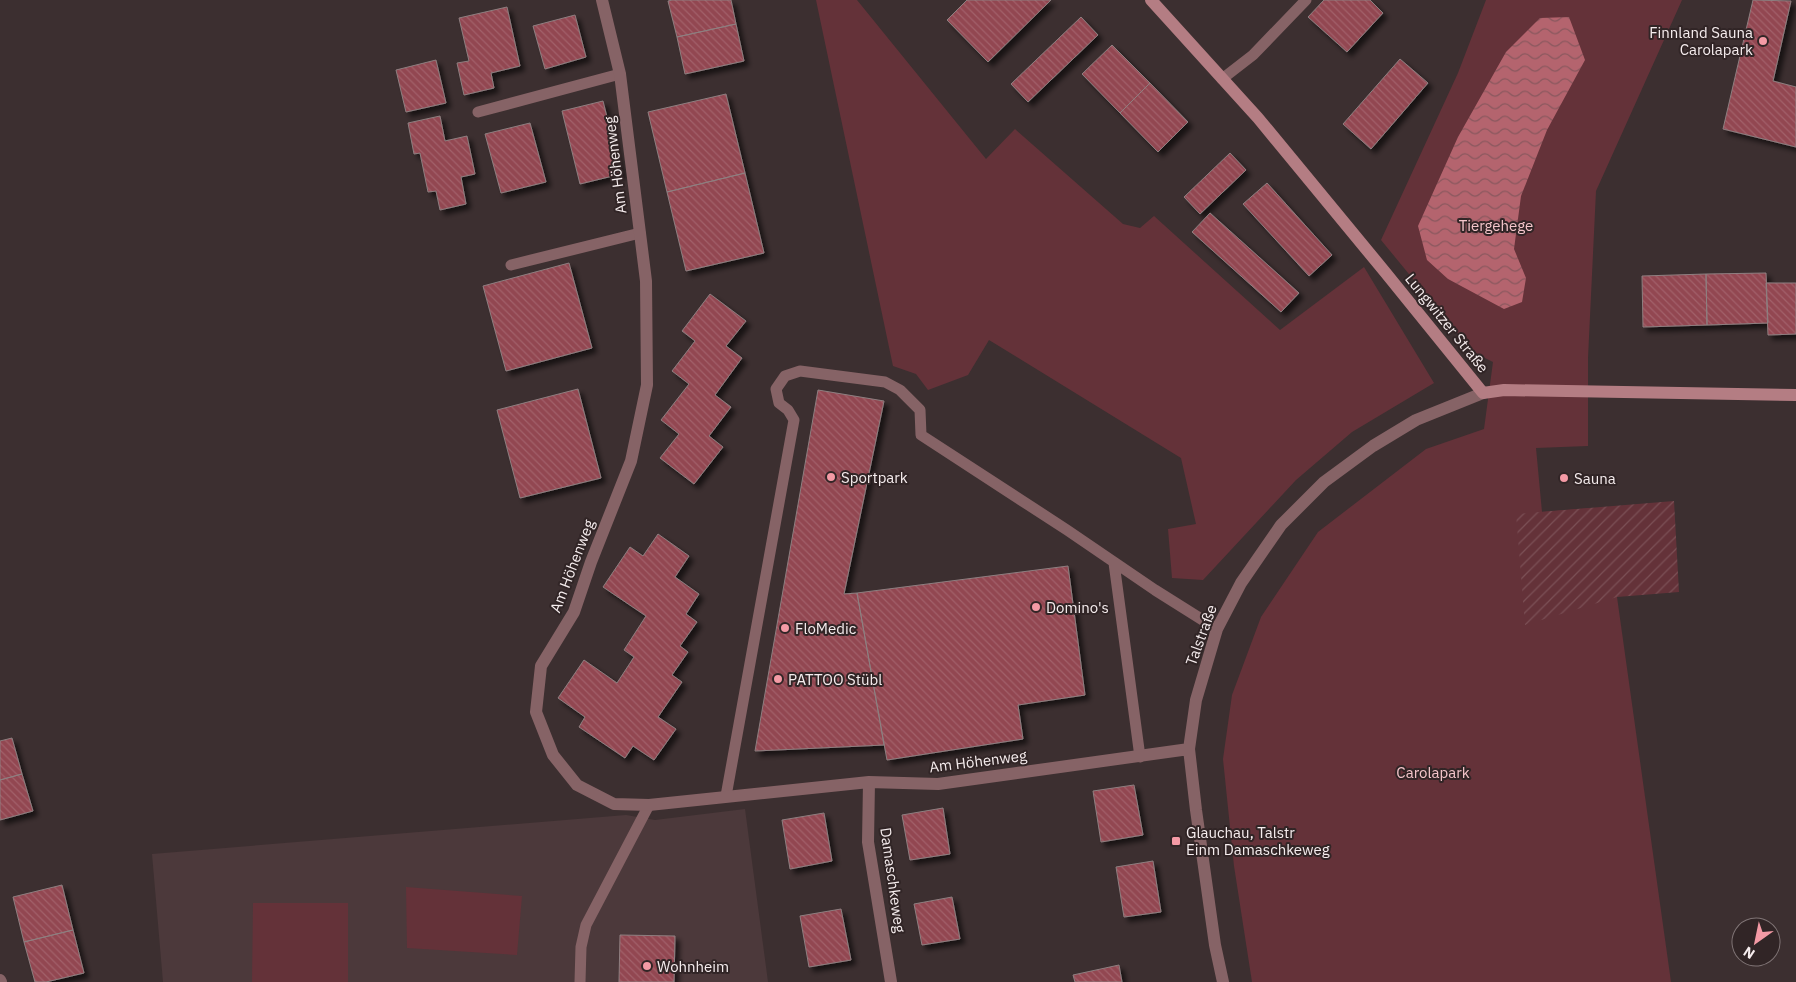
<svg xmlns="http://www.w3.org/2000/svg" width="1796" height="982" font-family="'IBM Plex Sans',sans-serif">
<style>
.built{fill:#4c393b}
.park{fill:#643239}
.garden{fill:url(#garden-furrows)}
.water{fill:url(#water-waves)}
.building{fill:url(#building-back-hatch);stroke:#8e7f80;filter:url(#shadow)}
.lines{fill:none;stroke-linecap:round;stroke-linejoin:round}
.lane{stroke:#866366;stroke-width:11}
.street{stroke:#866366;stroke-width:12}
.secondary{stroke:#b47d83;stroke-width:12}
.poi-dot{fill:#f49aa5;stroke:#312526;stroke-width:2}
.labels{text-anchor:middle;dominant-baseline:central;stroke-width:4;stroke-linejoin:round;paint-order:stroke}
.poi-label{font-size:15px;fill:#f6edee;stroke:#312526;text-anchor:start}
.street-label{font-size:15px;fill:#f6edee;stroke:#312526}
.park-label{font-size:15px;fill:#f4c5ca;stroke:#312526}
</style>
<defs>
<pattern id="garden-furrows" width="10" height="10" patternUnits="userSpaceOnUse" patternTransform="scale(1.25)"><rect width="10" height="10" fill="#643239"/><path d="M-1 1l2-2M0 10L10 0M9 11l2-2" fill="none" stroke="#7b5056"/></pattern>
<pattern id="water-waves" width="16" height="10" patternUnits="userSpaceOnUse" patternTransform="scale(1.25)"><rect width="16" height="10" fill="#b4646e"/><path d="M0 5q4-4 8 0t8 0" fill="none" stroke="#8a585e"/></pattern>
<pattern id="building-back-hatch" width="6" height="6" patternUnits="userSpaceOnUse" patternTransform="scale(1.25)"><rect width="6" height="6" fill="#924651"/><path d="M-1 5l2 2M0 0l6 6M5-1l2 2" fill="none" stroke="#a2616a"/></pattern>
<filter id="shadow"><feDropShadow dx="4.5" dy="4.5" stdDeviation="2.5" flood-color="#0009"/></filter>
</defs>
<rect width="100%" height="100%" fill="#3c2f30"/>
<path class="built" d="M745,809L768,982H163L152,854L626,815L655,820Z"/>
<path class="park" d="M816,0H857L986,159L1015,129L1123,224L1140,228L1154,216L1280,330L1364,267L1434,383L1352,432L1296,480L1203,580L1172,578L1168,529L1196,524L1181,458L989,340L968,375L928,390L916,374L893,366Z
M1486,0H1682L1596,191L1588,358V446L1536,448L1542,512L1591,508L1617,597L1671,982H1252L1234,866L1223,759L1232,695L1261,617L1318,532L1426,449L1484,429L1493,362L1473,352L1381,240L1458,73Z
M406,887L522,896L517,955L407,948Z
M253,903H348V982H252Z"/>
<path class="garden" d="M1674,501L1679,592L1617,597L1525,625L1516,514Z"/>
<path class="water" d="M1569,17L1585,60L1547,130L1521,196L1514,249L1526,278L1522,302L1504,309L1448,279L1427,260L1418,226L1458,137L1506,52L1540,18Z"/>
<path class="building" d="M672,0H731L736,24L677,37L668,1Z
M967,0H1051L988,62L947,20Z
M1324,0H1370L1383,13L1347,52L1308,17Z
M1753,0L1791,1L1773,81L1796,87V147L1723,129Z
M507,7L520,66L491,73L494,88L464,95L457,63L469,61L459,18Z
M575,15L586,57L545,69L533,26Z
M1081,17L1098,35L1028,102L1011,84Z
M736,24L744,61L685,74L677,37Z
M1112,45L1150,83L1120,113L1082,74Z
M1400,59L1428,83L1371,149L1343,124Z
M436,60L446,103L406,112L396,70Z
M1150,83L1188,122L1158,152L1120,113Z
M726,94L745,173L667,192L648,112Z
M603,101L621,174L580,184L562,111Z
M440,116L445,141L467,136L475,174L461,177L466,204L440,210L436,191L428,192L420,153L414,154L408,123Z
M530,123L546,182L501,193L485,134Z
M1230,153L1246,170L1200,214L1184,197Z
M745,173L764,253L686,271L667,192Z
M1267,183L1332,255L1309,276L1243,204Z
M1210,213L1299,293L1281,312L1192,232Z
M569,263L592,348L506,371L483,286Z
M1766,273L1768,323L1707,325L1706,274Z
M1706,274L1707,325L1643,327L1642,276Z
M1766,283H1796V334L1768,335Z
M710,294L746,321L726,346L742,358L715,395L731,407L709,436L723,447L694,484L660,458L679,434L661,420L689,384L672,371L695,341L682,331Z
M578,389L601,478L520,498L497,410Z
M818,390L884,401L844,594L857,593L884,745L755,751Z
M658,534L689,556L675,577L699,594L686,614L697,622L680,646L688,652L672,675L682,682L658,717L676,729L654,760L633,746L625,758L579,727L585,717L558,698L584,660L617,683L634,657L624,650L646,616L603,587L630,547L643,556Z
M1068,566L1085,695L1018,705L1023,739L887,760L857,593Z
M12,738L22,774L0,780V741Z
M22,774L33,811L0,820V780Z
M1134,785L1143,835L1101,842L1093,791Z
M943,808L950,854L910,860L902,815Z
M824,813L832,861L790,869L782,820Z
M1153,861L1161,912L1124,917L1116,867Z
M62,885L73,930L24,942L13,897Z
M952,897L960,939L922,945L914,904Z
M841,909L851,960L809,967L800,916Z
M73,930L84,973L46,982H35L24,942Z
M620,935L675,936L674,982H619Z
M1119,965L1122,982H1075L1073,975Z"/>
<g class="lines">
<path class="lane" d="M1222,79L1253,55L1306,0
M478,112L620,74
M511,265L640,233
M1114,563L1140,757
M726,796L794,420L788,410L779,403L776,389L785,376L800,371L885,382L900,390L920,410L921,435L1067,530L1155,590L1217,629
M580,982L581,947L586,925L649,805"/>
<path class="street" d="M602,0L620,74L646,281L647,385L631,461L591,562L574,612L541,666L536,712L553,755L577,785L614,804L649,805L869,782L938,784L1189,749
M869,782L868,842L891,982
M0,980L1,982
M1223,982L1215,945L1196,810L1189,749L1196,700L1217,629L1241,583L1281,525L1324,482L1373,446L1416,420L1483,393"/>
<path class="secondary" d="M1151,0L1258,118L1385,272L1483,393L1504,390L1796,395"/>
</g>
<g class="poi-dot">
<circle cx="1763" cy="41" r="5"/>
<circle cx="831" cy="477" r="5"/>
<circle cx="1564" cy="478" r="5"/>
<circle cx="1036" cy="607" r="5"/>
<circle cx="785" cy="628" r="5"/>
<circle cx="778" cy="679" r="5"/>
<rect x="1171" y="836" width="10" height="10" rx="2.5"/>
<circle cx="647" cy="966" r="5"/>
</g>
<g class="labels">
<g class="poi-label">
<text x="1753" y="32" text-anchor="end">Finnland Sauna<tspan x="1753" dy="17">Carolapark</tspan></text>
<text x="841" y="477">Sportpark</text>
<text x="1574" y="478">Sauna</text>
<text x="1046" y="607">Domino's</text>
<text x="795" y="628">FloMedic</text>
<text x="788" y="679">PATTOO Stübl</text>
<text x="1186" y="832">Glauchau, Talstr<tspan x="1186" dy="17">Einm Damaschkeweg</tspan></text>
<text x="657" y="966">Wohnheim</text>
</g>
<g class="street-label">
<text transform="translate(615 165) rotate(-97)">Am Höhenweg</text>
<text transform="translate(1447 323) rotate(51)">Lungwitzer Straße</text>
<text transform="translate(572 566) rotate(-69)">Am Höhenweg</text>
<text transform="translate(1201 635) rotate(-70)">Talstraße</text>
<text transform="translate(978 761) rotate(-7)">Am Höhenweg</text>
<text transform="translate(893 880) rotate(82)">Damaschkeweg</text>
</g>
<g class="park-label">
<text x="1496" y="225">Tiergehege</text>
<text x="1433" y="772">Carolapark</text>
</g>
</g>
<g transform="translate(1756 942) rotate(213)"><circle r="24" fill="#312526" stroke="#807576"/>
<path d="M0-4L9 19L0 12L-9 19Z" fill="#f49aa5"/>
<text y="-8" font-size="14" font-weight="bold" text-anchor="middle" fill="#f6edee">N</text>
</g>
</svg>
